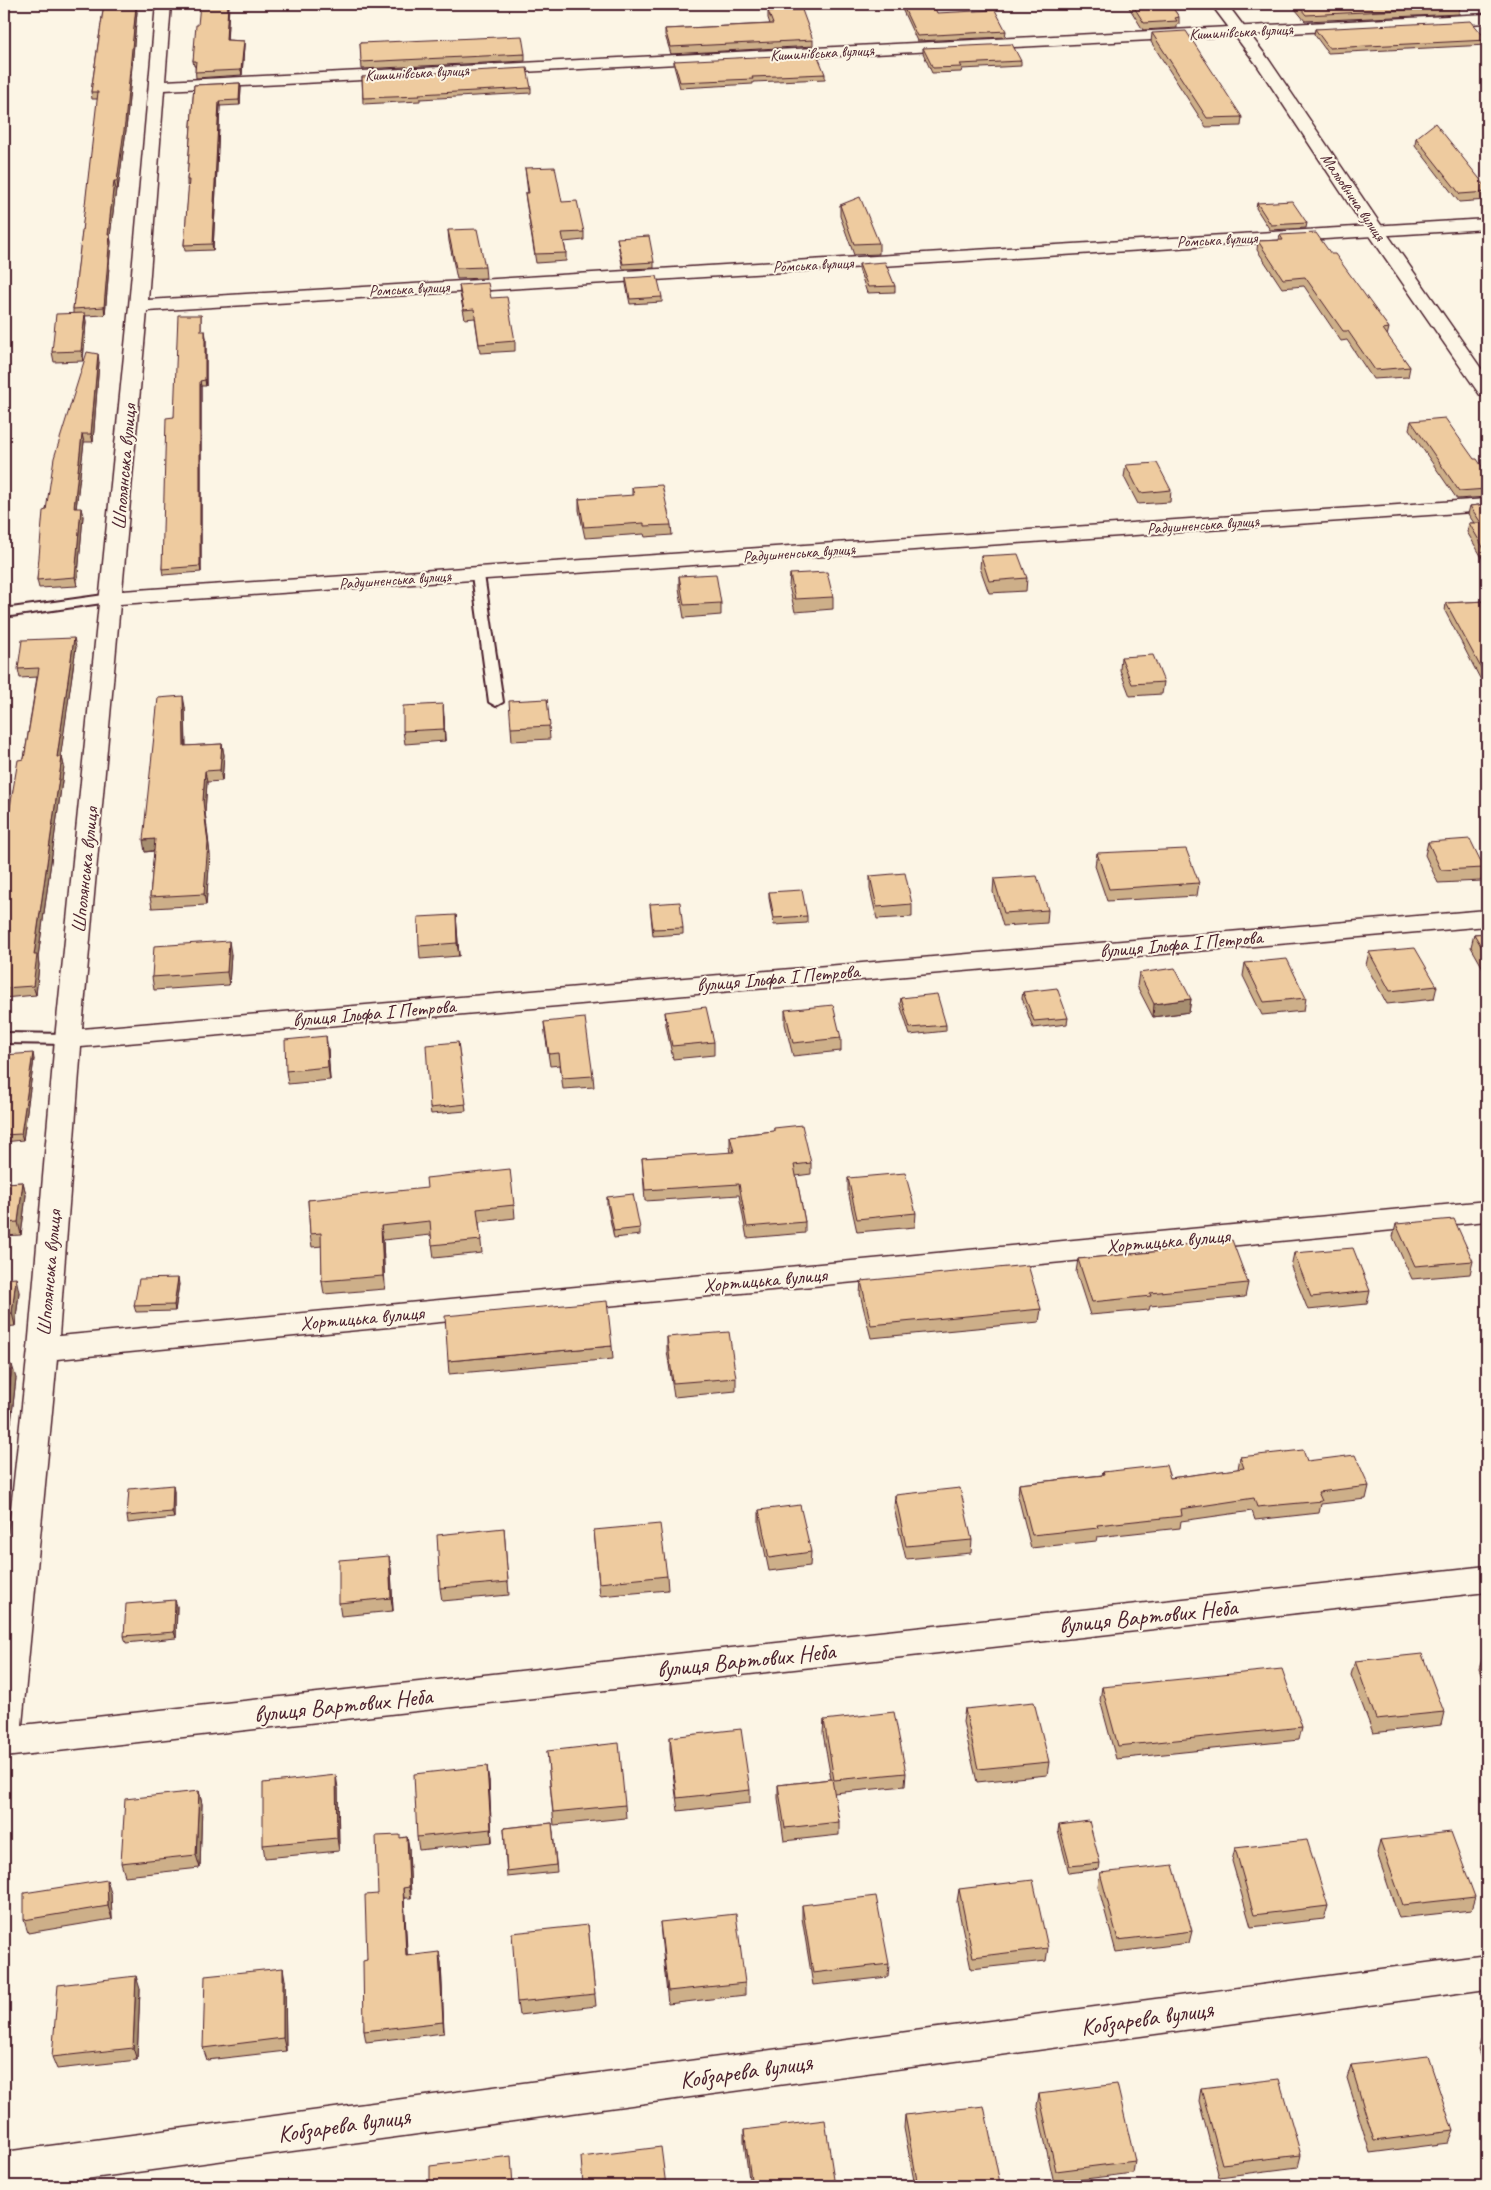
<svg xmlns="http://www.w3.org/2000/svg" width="1491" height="2190" font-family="Caveat,sans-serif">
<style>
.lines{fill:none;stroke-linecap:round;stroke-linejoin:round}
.service-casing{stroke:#4a1f2b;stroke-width:4}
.minor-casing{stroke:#4a1f2b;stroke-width:3}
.tertiary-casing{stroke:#4a1f2b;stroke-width:3}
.service{fill:#fcf5e5;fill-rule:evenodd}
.minor{fill:#fcf5e5;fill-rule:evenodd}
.tertiary{fill:#fcf5e5;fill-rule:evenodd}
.wall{fill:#cdaf89;stroke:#4a1f2b}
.shaded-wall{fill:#a78e6f;stroke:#4a1f2b}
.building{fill:#eecb9f;stroke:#4a1f2b}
.labels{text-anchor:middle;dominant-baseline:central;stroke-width:4;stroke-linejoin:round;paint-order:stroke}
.far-street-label{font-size:16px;fill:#4a1f2b;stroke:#fcf5e5}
.street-label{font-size:20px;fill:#4a1f2b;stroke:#fcf5e5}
.near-street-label{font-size:24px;fill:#4a1f2b;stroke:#fcf5e5}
</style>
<rect width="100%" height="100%" fill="#fcf5e5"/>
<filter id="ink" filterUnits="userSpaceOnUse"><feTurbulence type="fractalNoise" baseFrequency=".02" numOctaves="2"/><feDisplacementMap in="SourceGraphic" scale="10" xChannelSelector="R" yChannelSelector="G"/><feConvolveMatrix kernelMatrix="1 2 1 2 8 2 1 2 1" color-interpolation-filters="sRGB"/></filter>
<g filter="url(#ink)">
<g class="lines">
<defs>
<path id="service" d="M478,571L484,575L503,702L496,706L489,702L472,575Z
M111,594L116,595L117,598L116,601L4,617V609Z
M4,1033L68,1034L74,1035L76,1039L74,1043L68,1044L4,1043Z"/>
<path id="minor" d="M156,4H171L165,81L1487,14V23L164,90L148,300L1487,219V229L147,311L122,591L1487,499V511L120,604L82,1029L1487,910V926L81,1047L59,1336L1487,1201V1221L57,1359L22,1725L1487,1566V1592L4,1757V1575L28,1349L55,1039L129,306Z
M1487,1955V1989L34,2186H4V2152Z"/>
<path id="tertiary" d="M1211,4H1227L1269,60L1383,228L1487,377V397L1480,395L1366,230L1257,65Z"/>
</defs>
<use href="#service" class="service-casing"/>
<use href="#minor" class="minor-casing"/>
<use href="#tertiary" class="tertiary-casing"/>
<use href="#service" class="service"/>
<use href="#minor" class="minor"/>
<use href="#tertiary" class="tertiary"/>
</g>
<path class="wall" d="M104,4H134L133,6L137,12L126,130L118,189H116L110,236L111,242L105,315L85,316L86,322L83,361L54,362L52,352L73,313V309L98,99H92L91,92Z
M229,4L227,40L244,41V46L242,75L196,78L195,66H194L193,61L198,25Z
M902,4L1006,31L1005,37L917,41L902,9Z
M1127,4H1170L1179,17V24H1177V28L1143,30Z
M1291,4H1457L1460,7L1459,14L1305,21Z
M768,11L813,40V46L671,54L665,35V29L770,24L768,18Z
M1315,29L1487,39V45L1328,53L1314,34Z
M1152,33L1242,117L1241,126L1206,127L1151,42Z
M360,43L525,54V61L362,69Z
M923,48L1021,61V66L962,69L961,72L932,73L923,53Z
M674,61L825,74V79L753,82V84L680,88L674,66Z
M362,77L531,88V93L420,99V101L363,104Z
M240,83L241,88L240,105L220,106L213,250L185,251L184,245L189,185L187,186V180L194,85Z
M1416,138L1487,188V200L1459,202L1415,145Z
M525,168L562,202L584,232V240L564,242L566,253V261L536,263L526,201L525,193H528Z
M1257,203L1307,223L1306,228L1270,230L1256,208Z
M840,205L879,243V254L854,255L840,216Z
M448,230L485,267L486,278L457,279L449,241Z
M1280,235L1331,254L1389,328L1387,336L1410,367L1408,377L1373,379L1347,340L1341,341L1304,286L1282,288L1257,250L1258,241L1279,240Z
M617,238L654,262V268L623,269L618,244Z
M859,264L895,286V292L867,293L859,269Z
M626,278L662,297V302L630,304L626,284Z
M459,285L491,298L515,341V351L480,353L475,318L465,319L460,294Z
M201,315V331L206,337V386H201V572L163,575L162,569L174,417Z
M99,362L93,442H84L76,508L83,516L77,586L39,588L37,580L46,510Z
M1411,421L1474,459L1487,474V497L1457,499L1409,429Z
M1126,465L1171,490L1170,502L1138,504L1124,477Z
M632,487L671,525L672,535L645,537L644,534L585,538L579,510V499L632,496Z
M1487,504V566L1467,532L1469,523H1474L1468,514L1470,506Z
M981,556L1027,578L1026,591L989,593L980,568Z
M790,574L833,597V609L795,612L789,586Z
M679,576L721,603V615L684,618L679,588Z
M1487,601V686H1484L1445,611L1446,603Z
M76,647L60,757H62L64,766L38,957L39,965L36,995L4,998V843L24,759L37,677L20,678L18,669Z
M1121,657L1164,682L1162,694L1130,696L1120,670Z
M547,699L550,739L512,741L511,728Z
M185,707L186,746L222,744L224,755L222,781L207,782L205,812L210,855L206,905L152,908L150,897L154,851L145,852Z
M444,716L445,741L405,744L403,731Z
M1428,842L1484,868L1481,881L1438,883L1425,855Z
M1097,853L1199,883L1197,896L1107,901L1095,866Z
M870,876L912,904V917L877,919L870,889Z
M994,879L1048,910L1047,923L1003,926L993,892Z
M769,892L807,916V923L774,925L769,898Z
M650,904L683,928V934L653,936Z
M456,915L459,956L420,959L419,946Z
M1487,933V975L1471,947L1474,934Z
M1369,952L1437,986L1434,999L1387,1004L1366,965Z
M231,954L229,985L154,990L152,977Z
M1245,963L1306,998L1304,1011L1262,1015L1243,976Z
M1139,973L1191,999L1189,1012L1153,1017L1137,986Z
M1023,992L1068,1018L1067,1024L1033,1028L1022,998Z
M901,998L946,1025V1031L910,1035L900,1004Z
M785,1010L841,1038V1051L793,1056L785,1024Z
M665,1012L714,1042V1055L673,1059L666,1025Z
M544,1022L593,1076L594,1087L563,1089L560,1065L550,1066L545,1033Z
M458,1042L466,1111L431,1114L430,1108Z
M328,1049L330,1080L288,1084L286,1071Z
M4,1055L34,1059L23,1140L4,1142Z
M774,1128L811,1163V1174L796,1176L805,1222V1233L747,1238L739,1195L645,1201L642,1158L731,1153L730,1147V1136L774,1131Z
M848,1178L916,1213L915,1227L857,1232L848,1191Z
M23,1182L26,1195L21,1235L4,1236V1183Z
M607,1197L640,1228V1235L614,1238L607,1204Z
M308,1200L514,1205L515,1218L479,1222L482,1253L434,1258L431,1235L383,1240L385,1289L324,1294L322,1281V1246L312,1247L310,1234Z
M1396,1224L1473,1261L1470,1274L1412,1279L1393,1237Z
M1173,1246L1248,1283L1245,1297L1150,1306L1149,1310L1090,1315L1076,1272L1078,1259L1173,1250Z
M1294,1253L1370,1291L1367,1304L1308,1310L1291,1267Z
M4,1279L19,1292L15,1326L4,1327Z
M861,1281L1041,1309L1039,1322L871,1338L860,1294Z
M179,1284L175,1311L136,1312L134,1306Z
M667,1337L736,1378V1391L674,1397L667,1351Z
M612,1346L613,1359L449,1374L448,1361Z
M4,1366L16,1378L11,1423L4,1424Z
M1486,1452H1487V1468L1484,1458Z
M1240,1457L1307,1461L1369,1486L1366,1499L1321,1504L1319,1513L1255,1520L1252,1511L1181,1521L1180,1528L1097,1537L1096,1541L1031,1548L1018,1496L1019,1484L1102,1475L1103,1472L1170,1478L1238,1469Z
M174,1491V1518L128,1523L127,1516Z
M895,1495L972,1540L971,1553L906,1559L894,1508Z
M759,1510L811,1552L810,1566L769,1571L759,1524Z
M504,1528L509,1595L442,1601L440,1588Z
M594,1530L667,1576L668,1590L600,1596Z
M389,1556L391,1569L393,1611L341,1616L339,1603Z
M177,1606L176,1638L126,1643L124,1636Z
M1487,1655V1690L1479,1669L1483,1656Z
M1355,1661L1444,1712L1441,1725L1373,1733L1351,1675Z
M1102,1687L1302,1727L1299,1740L1116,1759L1100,1700Z
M965,1709L1049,1762L1047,1775L977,1782L963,1722Z
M824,1720L906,1773L905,1786L834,1793L839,1822V1835L784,1841L778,1798V1785L831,1779L823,1733Z
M670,1737L750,1790V1803L678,1811L670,1750Z
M547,1751L625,1805L626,1818L554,1825Z
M489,1780L492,1842L419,1850L417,1837Z
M338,1788L339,1851L265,1858L263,1845Z
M199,1791L202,1804L200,1868L125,1876L121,1863Z
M552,1823L557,1872L507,1877L504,1828Z
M1059,1825L1100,1863L1099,1869L1069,1873L1058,1831Z
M407,1837L409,1848L411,1898H404L407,1955L441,1962L444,2033L366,2042L364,2031L367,1960L378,1894L401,1838Z
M1380,1840L1475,1897L1471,1910L1399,1918L1377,1853Z
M1235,1848L1328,1906L1324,1919L1251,1927L1232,1861Z
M1100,1873L1192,1931L1189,1943L1116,1952L1098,1886Z
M959,1889L1048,1948L1046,1961L971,1969L957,1902Z
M111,1893L112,1919L28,1933L24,1920Z
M802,1905L889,1964L888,1977L813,1985L802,1918Z
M660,1922L745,1983V1995L668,2004L661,1935Z
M588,1925L596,2006L519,2015L517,2002Z
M285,1980L286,2051L207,2060L203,2048Z
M140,1989L137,2060L57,2069L52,2057Z
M1482,2037H1487V2076L1478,2050Z
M1351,2065L1453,2131L1448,2143L1370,2153L1347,2078Z
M1201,2088L1301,2155L1298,2167L1219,2177L1199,2101Z
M1039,2094L1135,2161L1133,2173L1054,2183L1037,2106Z
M905,2115L1000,2183L999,2186H915L904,2128Z
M744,2130L835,2186H750L744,2142Z"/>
<path class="shaded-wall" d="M228,4H229L227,45L226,40Z
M136,6L137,12L126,130L118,189L117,181Z
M244,41V46L242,75L241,70Z
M240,83L241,88L240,105L239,100Z
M219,101L220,106L213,250L212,244Z
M114,181L116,189L110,236L111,242L105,315L104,307L108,235Z
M85,313L86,322L83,361L81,351Z
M205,331L206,337V386L205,380Z
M98,354L99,362L93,442L91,434Z
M200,381L201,386V572L200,566Z
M82,434L84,442L75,517L74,508Z
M81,508L83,516L77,586L75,577Z
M74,638L76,647L59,767L57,757Z
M183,696L185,707L186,757L184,746Z
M443,704L444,716L445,741L444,729Z
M222,744L224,755L222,781L220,770Z
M62,757L64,766L38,957L39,965L36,995L33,986L34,955Z
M205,771L207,782L205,812L210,855L206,905L204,894L203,801Z
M155,839L157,850L145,852L143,840Z
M456,915L457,928L459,956L457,943Z
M229,941L231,954L229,985L227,972Z
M1191,999L1189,1012L1153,1017L1154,1004Z
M326,1036L328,1049L330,1080L328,1067Z
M33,1053L34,1059L23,1140L21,1134Z
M23,1182L26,1195L21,1235L18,1222Z
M381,1226L383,1240L385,1289L383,1276Z
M16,1278L19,1292L15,1326L12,1313Z
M178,1278L179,1284L175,1311L174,1305Z
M12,1365L16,1378L11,1423L7,1410Z
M173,1485L174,1491V1518L172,1512Z
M389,1556L391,1569L393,1611L391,1598Z
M175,1600L177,1606L176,1638L174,1632Z
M487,1766L489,1780L492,1842L491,1829Z
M336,1775L338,1788L339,1851L337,1838Z
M199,1791L202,1804L200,1868L196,1855Z
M407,1837L409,1848L411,1898L409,1887Z
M107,1880L111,1893L112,1919L108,1906Z
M403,1888L404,1898L408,1966L406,1956Z
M439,1952L441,1962L444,2033L443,2022Z
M283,1968L285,1980L286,2051L283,2038Z
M136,1976L140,1989L137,2060L133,2048Z"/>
<path class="building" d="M104,4H131L130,6H136L125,123L117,181H114L108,235H110L104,307L73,309L98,92H91Z
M200,4H228L226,40L244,41L241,70L195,72L196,61H193L196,25H198Z
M902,4H933L937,13L995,10L1006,31L917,36Z
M1132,4H1170L1179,17L1175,18L1177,21L1144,23Z
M1297,4H1457L1460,7L1306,15Z
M802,10L813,40L670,47L665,29L773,24L768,11Z
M1471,21L1487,40L1329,48L1315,29Z
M1186,31L1242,117L1207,118L1152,33Z
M522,36L525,54L361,62L360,43Z
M1012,44L1021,61L960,64L962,67L933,68L923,48Z
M817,54L825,74L752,77L753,79L680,82L674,61Z
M527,68L531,88L419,94L420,96L363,98L362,77Z
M240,83L239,100L219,101L212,244L184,245L189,180H187L194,85Z
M1435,123L1487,188V192L1460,194L1416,138Z
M555,167L562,202L577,201L584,232L562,233L566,253L535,254L525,193H529L525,168Z
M860,197L879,243L854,244L840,205Z
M1292,201L1307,223L1271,225L1257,203Z
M477,229L485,267L456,268L448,230Z
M1316,233L1331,254H1335L1389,328L1383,329L1410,367L1375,370L1348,331H1343L1305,277L1283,279L1258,241L1283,240L1280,235Z
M649,236L654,262L623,264L617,238Z
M885,262L895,286L868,287L859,264Z
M657,276L662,297L630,299L626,278Z
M488,283L491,298L507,297L515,341L479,344L474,309L464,310L459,285Z
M85,313L81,351L52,352L56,314Z
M178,315H201V331H205V380L200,381V566L162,569L166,418L174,417Z
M87,352L98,354L91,434H82L74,508H81L75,577L37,580L43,511L46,510L54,458Z
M1445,418L1474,459H1477L1487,474V489L1459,491L1411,421Z
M1157,463L1171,490L1140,493L1126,465Z
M662,485L671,525L644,526V523L584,527L579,499L634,495L632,487Z
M1487,504V554L1469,523H1481L1470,506Z
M1018,554L1027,578L989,581L981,556Z
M827,572L833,597L795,599L790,574Z
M716,574L721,603L684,605L679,576Z
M1487,601V677H1486L1446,603Z
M74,638L57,757H62L34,955H37L33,986L4,988V854L5,848H4V843L18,760L24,759L39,668L18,669L22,640Z
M1153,655L1164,682L1132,684L1121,657Z
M183,696L184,746L222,744L220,770L205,771L203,801L208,843L204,894L150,897L155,839L143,840L158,698Z
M547,699L550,726L511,728L509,701Z
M443,704L444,729L403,731V706Z
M1470,839L1484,868L1441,870L1428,842Z
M1186,849L1199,883L1109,889L1097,853Z
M905,873L912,904L877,907L870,876Z
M1037,876L1048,910L1004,913L994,879Z
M802,890L807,916L774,918L769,892Z
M680,902L683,928L653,929L650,904Z
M456,915L457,943L419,946L418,917Z
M1487,933V956L1474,934Z
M229,941L227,972L152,977L154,946Z
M1415,948L1437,986L1390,991L1369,952Z
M1287,959L1306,998L1264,1002L1245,963Z
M1175,968L1191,999L1154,1004L1139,973Z
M1057,988L1068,1018L1034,1021L1023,992Z
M937,994L946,1025L910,1028L901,998Z
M833,1005L841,1038L793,1043L785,1010Z
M706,1007L714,1042L672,1046L665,1012Z
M585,1018L593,1076L562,1078L559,1053L549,1054L544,1022Z
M326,1036L328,1067L286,1071L285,1040Z
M458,1042L466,1104L430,1108L426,1045Z
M33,1053L21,1134L4,1135V1055Z
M802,1125L811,1163L794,1165L805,1222L747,1227L739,1184L645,1190L642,1158L734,1152L730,1136L774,1131V1128Z
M510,1169L514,1205L477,1209L481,1240L432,1245L430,1221L381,1226L383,1276L322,1281L321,1233L310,1234L308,1200L427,1188L426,1178Z
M905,1173L916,1213L857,1219L848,1178Z
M23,1182L18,1222L4,1223V1183Z
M633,1194L640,1228L614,1231L607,1197Z
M1454,1219L1473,1261L1415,1266L1396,1224Z
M1232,1240L1248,1283L1150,1293L1151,1296L1092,1302L1078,1259L1174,1250L1173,1246Z
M1353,1248L1370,1291L1311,1297L1294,1253Z
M1028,1265L1041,1309L871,1325L861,1281Z
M16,1278L12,1313L4,1314V1279Z
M178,1278L174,1305L134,1306L139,1279Z
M607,1301L612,1346L448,1361L445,1316Z
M729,1332L736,1378L673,1383L667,1337Z
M12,1365L7,1410H4V1366Z
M1303,1450L1307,1461L1355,1455L1369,1486L1318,1492L1322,1501L1257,1507L1254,1498L1181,1509L1182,1516L1097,1525L1098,1528L1032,1535L1019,1484L1104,1475L1103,1472L1166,1465L1170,1478L1244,1468L1240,1457Z
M173,1485L172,1512L127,1516L129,1489Z
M960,1488L972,1540L906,1546L895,1495Z
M800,1505L811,1552L769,1558L759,1510Z
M660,1524L667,1576L599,1583L594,1530Z
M504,1528L508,1582L440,1588L437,1535Z
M389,1556L391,1598L339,1603V1560Z
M175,1600L174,1632L124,1636L126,1604Z
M1422,1654L1444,1712L1376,1719L1355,1661Z
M1487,1655V1667L1483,1656Z
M1282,1669L1302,1727L1118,1746L1102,1687Z
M1034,1702L1049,1762L978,1769L965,1709Z
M894,1712L906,1773L834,1780L824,1720Z
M741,1729L750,1790L677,1798L670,1737Z
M619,1743L625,1805L553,1812L547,1751Z
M487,1766L491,1829L417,1837L414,1774Z
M336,1775L337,1838L263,1845V1783Z
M832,1779L839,1822L785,1828L778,1785Z
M199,1791L196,1855L121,1863L125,1799Z
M1089,1821L1100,1863L1070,1866L1059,1825Z
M552,1823L556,1865L507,1871L504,1828Z
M1451,1832L1475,1897L1403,1905L1380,1840Z
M400,1835V1838L407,1837L409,1887L403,1888L406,1956L439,1952L443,2022L364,2031L363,1961L367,1960L365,1895L378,1894L376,1836Z
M1307,1840L1328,1906L1254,1915L1235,1848Z
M1173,1865L1192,1931L1118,1940L1100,1873Z
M107,1880L108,1906L24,1920V1893Z
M1033,1880L1048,1948L973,1957L959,1889Z
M876,1896L889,1964L813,1973L802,1905Z
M736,1914L745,1983L668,1991L660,1922Z
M588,1925L595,1994L517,2002L512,1933Z
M283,1968V2038L203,2048L205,1976Z
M136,1976L133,2048L52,2057L58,1985Z
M1482,2037H1487V2051Z
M1428,2056L1453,2131L1374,2141L1351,2065Z
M1279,2079L1301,2155L1222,2164L1201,2088Z
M1117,2084L1135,2161L1056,2171L1039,2094Z
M984,2106L1000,2183L973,2186H918L905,2115Z
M825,2120L835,2186H752L744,2130Z
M661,2147L666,2186H583L581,2157Z
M511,2156L513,2186H430V2166Z"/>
</g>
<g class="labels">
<g class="far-street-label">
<text transform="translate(1241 32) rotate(-3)">Кишинівська вулиця</text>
<text transform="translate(822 53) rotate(-3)">Кишинівська вулиця</text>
<text transform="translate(417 73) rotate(-3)">Кишинівська вулиця</text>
<text transform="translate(1353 197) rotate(56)">Мальовнича вулиця</text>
<text transform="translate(1217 240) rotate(-3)">Ромська вулиця</text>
<text transform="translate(813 265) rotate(-3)">Ромська вулиця</text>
<text transform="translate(409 289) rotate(-3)">Ромська вулиця</text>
<text transform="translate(1203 525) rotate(-4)">Радушненська вулиця</text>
<text transform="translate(799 553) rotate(-4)">Радушненська вулиця</text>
<text transform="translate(395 580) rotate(-4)">Радушненська вулиця</text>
</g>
<g class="street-label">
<text transform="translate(124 467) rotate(-85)">Шполянська вулиця</text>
<text transform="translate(85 870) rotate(-84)">Шполянська вулиця</text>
<text transform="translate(1181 944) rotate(-5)">вулиця Ільфа І Петрова</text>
<text transform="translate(778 978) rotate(-5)">вулиця Ільфа І Петрова</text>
<text transform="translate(374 1013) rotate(-5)">вулиця Ільфа І Петрова</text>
<text transform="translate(1168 1241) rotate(-5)">Хортицька вулиця</text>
<text transform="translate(49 1273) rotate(-85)">Шполянська вулиця</text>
<text transform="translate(765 1280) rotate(-5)">Хортицька вулиця</text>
<text transform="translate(362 1318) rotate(-5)">Хортицька вулиця</text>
</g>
<g class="near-street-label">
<text transform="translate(1148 1616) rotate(-6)">вулиця Вартових Неба</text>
<text transform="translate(746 1660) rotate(-6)">вулиця Вартових Неба</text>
<text transform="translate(343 1705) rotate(-6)">вулиця Вартових Неба</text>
<text transform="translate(1147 2018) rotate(-8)">Кобзарева вулиця</text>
<text transform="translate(746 2071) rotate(-8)">Кобзарева вулиця</text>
<text transform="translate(344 2125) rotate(-8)">Кобзарева вулиця</text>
</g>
</g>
<rect width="1491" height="2190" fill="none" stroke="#fcf5e5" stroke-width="20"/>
<rect x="10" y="10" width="1471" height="2170" fill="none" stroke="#4a1f2b" stroke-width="2" filter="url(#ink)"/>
</svg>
